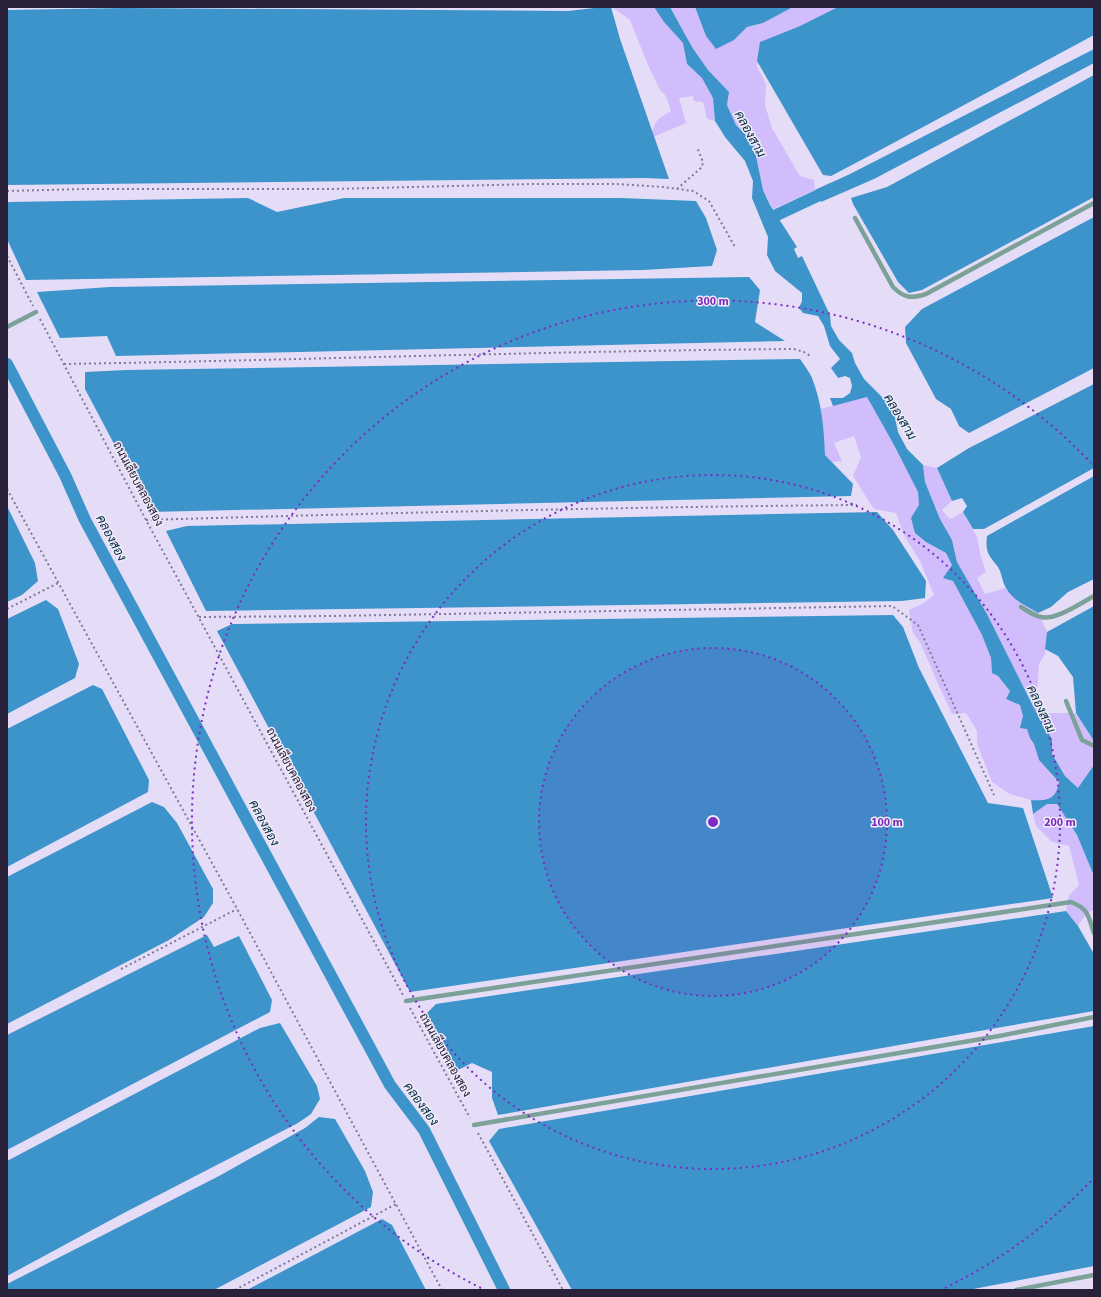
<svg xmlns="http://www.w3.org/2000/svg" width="1101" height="1297" font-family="'Source Sans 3',Sarabun,sans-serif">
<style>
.green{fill:#d1bdfc}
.water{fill:#3c94ca}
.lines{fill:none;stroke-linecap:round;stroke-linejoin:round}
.canal{stroke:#3c94ca;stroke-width:12}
.path{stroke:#817993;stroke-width:2;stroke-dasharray:2 3;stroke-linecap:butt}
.lane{stroke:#7ba198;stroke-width:4.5}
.ring{fill:none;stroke:#7b2cbf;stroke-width:2;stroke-dasharray:2 4}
.labels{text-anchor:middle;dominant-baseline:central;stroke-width:3;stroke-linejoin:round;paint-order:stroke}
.street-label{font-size:12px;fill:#29203a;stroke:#f0ecfa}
.water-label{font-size:13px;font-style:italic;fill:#062d43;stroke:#f0ecfa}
.centre{fill:#7b2cbf;stroke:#f0ecfa;stroke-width:2}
.ring-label{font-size:12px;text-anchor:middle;font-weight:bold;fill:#7b2cbf;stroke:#f0ecfa;stroke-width:3;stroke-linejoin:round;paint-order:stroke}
</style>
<rect width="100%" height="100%" fill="#e5ddf8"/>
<path class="green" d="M612,7H654L664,22L683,43L687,64L702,78L713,98L715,121L707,119L703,102L694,101L693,96L679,98L686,123L651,138C654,121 657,119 671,111L666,96L660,90L648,65L630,20Z
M670,7H695L706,36L734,40L747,27L763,23L793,7H838L800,26L761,42L757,66L766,84L765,105L772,128L800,176L814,180L815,190L773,209L763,190L756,156L751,140L736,125L727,105L729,92L708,70L692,47Z
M867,397L894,445L918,492L920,505L911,518L926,542L946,553L952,565L953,581L982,635L991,658L992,673L998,676L1010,691L1006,699L1020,705L1030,738L1034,744L1039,760L1059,782L1058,790L1053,797L1044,801L1031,800L1010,794L992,782L977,744V731L966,713L952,714L939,686L920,642L913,633L909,610L922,604L934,595L920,561L905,537L896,513L874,509L853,476L861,457L854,436L834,443L842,461L832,462L825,455L823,427L820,409Z
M923,465L937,468L952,501L942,510L950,519L963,512L977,537L980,553L986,572L977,578L985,594L1005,588L1012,596L1038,613L1047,632L1045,654L1039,664L1037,693L1046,713H1076L1094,741V765L1079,789L1065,776L1052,754V738L1034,708L987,614L957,562L952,540L940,519L925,482Z
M1047,804H1057L1077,835L1094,876V910C1086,912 1082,920 1078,926L1066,911L1069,895L1079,885L1069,846L1052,842L1036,826L1033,814Z"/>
<path class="water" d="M603,7H611L620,39L669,179L644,178L7,185V10L125,8L568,11Z
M654,7H670L692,47L708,70L729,92L727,105L736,125L751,140L756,156L763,190L770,205L797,247L794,249L798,258L802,256L830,315L831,326L839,340L852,353L855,363L864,379L888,403L894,413L898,432L907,449L923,465L925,482L940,519L952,540L957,562L987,614L1034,708L1052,739V754L1065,776L1078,788L1094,765V876L1077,835L1057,804H1047L1033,814L1031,800C1047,801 1056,800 1059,782L1039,760L1034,744L1030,738L1027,729L1020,728L1023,716L1020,705L1006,699L1010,691L998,676L992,673L991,658L982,635L953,581L943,578L952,565L946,553L926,542L915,533L911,518L919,505L918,492L894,445L867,397L833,406L830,398H843L850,393L852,386L850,378L845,376L838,378L831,368L840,359L830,346L824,326L818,316L803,313L799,308L802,301V293L775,271L767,255L768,237L752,198L753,181L745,161L725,137L715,121L713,98L702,78L687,64L683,43L664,22Z
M695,7H793L763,23L747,27L734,40L716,49L706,36Z
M838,7H1094V35L884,148L831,176L823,175L757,61L760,42L800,26Z
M1094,49V63L874,179L821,202L815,190L850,174Z
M1094,75V197L922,290L909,293L898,282L853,204L851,198L887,187Z
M248,198L277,212L344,198H621L696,201L706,218L717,250L712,266L643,270L26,280L7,239V203L9,202Z
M1094,217V368L969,433L959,426L951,409L936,399L906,343L905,327L922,309Z
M749,277L760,290L755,322L785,341L116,356L107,336L60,338L37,292L110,287Z
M800,359C804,365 809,371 812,378C822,403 824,429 825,455L853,484L851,496L150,512L85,389V372L126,370Z
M1094,384V468L984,529H973L963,512L967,506L962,498L952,501L937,468L969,448Z
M1094,476V579L1068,592L1051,607L1038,613C1027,606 1012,600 1006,588C1002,582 1002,573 998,567C989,555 985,553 987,536Z
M7,506L35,563L38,581L22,595L7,602Z
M877,512L893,530L926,581L925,598L902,601L206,611L166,531L187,526Z
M46,600L58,609L79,664L75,678L7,714V619Z
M1094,606V741L1076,713L1073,677L1058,656L1045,649L1047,632Z
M893,615L903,627L919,668L988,803L1023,808L1053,898L410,992L217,631L232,624Z
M93,685L102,689L149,780L148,792L7,867V729Z
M152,802L164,807L177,823L213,889V903L204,917L169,940L7,1024V877Z
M1066,911L1078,926L1094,954V1011L498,1115L492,1098V1072L472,1063L452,1073L425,1024L426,1014L436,1004Z
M207,935L214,947L239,936L272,1000L270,1012L7,1150V1035Z
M280,1023L317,1086L320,1099L311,1114L298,1123L120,1215L7,1276V1161L260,1028Z
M1094,1026V1266L968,1290H572L489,1141L499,1129Z
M319,1117L335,1119L365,1171L373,1192L371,1207L214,1290H7V1284L219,1176L305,1128Z
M382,1219L392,1225L426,1290H247Z"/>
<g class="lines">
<path class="canal" d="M768,219L832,189
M7,364L65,475L85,520L390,1085L424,1130L504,1290"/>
<path class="path" d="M677,189L702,167L703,162L697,147
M7,191L82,189H333L533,184H617L663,187L693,191L709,201L735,247
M7,256L33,306
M40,319L146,520L403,995
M64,364C307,360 550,351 794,349L804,352L812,357
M7,489L235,905L442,1290
M146,520C383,513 620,507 857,505
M7,609L58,583
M199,617L332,616L892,606L918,625L994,795
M121,969L237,909
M410,1008L470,1118
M478,1133L563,1290
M235,1290L396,1204"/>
<path class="lane" d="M855,218L893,287C904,298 911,299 926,294L1094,203
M7,327L36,312
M1021,607C1028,611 1034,616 1041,617C1055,621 1081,603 1094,596
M1066,701L1082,740L1094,746
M406,1001L1071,902C1089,909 1088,916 1094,933
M474,1125L999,1036L1094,1017
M1016,1290L1094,1275"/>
</g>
<circle cx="713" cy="822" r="174" fill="#7b2cbf" fill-opacity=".12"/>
<g class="ring">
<circle cx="713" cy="822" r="174"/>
<circle cx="713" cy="822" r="347"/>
<path d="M1091 1181A521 521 0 0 1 945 1288M481 1288A521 521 0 1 1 1091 463"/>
</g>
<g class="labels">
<g class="street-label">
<text transform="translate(138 484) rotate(62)">ถนนเลียบคลองสอง</text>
<text transform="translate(291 770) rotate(62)">ถนนเลียบคลองสอง</text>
<text transform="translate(445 1055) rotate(61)">ถนนเลียบคลองสอง</text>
</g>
<g class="water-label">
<text transform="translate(750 134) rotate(61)">คลองสาม</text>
<text transform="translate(900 417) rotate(59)">คลองสาม</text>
<text transform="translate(111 538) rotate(62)">คลองสอง</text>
<text transform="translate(1041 709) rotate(65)">คลองสาม</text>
<text transform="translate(264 823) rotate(62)">คลองสอง</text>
<text transform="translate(421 1104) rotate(54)">คลองสอง</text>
</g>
</g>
<circle cx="713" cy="822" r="6" class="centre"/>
<g class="ring-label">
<text x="713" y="305">300 m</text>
<text x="887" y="826">100 m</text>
<text x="1060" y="826">200 m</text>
</g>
<rect width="1101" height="1297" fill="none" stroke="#29203a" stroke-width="16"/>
</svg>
